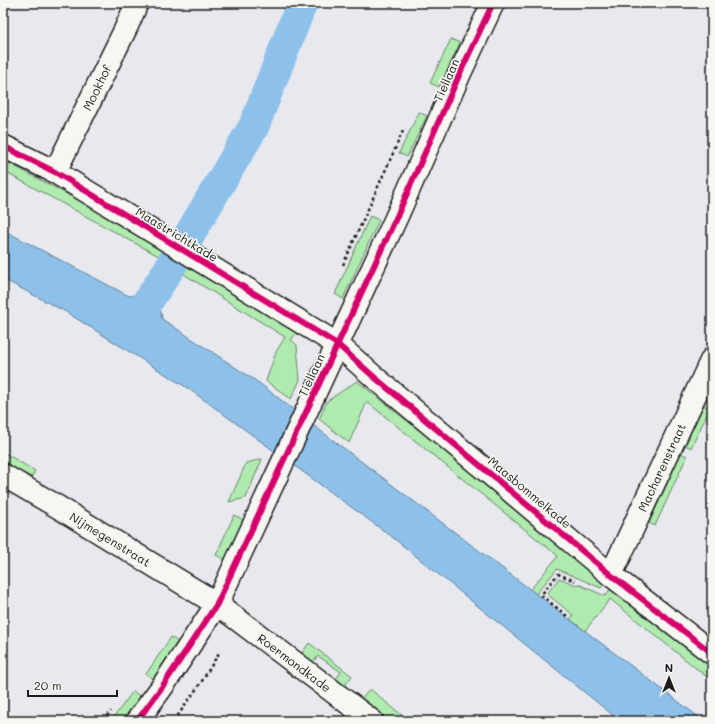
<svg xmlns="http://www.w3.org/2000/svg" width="715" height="724" font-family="Mali,sans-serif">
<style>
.green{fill:#afeaaf;stroke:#668366}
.water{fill:#8dc1ea;stroke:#607f98}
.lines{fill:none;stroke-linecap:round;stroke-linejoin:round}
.canal{stroke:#8dc1ea;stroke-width:31}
.minor-casing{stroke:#1c1c1c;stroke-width:25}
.path{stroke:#1c1c1c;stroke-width:2.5;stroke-dasharray:3 3;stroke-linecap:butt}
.minor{stroke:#f6f6f2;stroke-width:22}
.cycleway-casing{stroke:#f6f6f2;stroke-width:8}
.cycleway{stroke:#d6006c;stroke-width:6}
.labels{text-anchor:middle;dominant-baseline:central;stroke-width:3.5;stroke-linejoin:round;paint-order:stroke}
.street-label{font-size:12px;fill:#1c1c1c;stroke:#f6f6f2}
</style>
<rect width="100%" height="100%" fill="#e8e9ef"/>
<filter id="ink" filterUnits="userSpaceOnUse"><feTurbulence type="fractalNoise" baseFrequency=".025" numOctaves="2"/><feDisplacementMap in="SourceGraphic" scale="8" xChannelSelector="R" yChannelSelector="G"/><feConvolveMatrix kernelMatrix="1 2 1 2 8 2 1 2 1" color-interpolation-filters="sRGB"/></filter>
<g filter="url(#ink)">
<path class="green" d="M451,39L460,43L439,87L430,83Z
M419,112L427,116L407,157L399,153Z
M3,160L89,206L172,254L298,331L291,340L297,345L300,380L291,399L266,381L276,352L285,337L182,273L180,276L161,265L164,259L3,171Z
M370,216L379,220L343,299L335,294Z
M357,381C441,447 524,515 607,582L601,588L557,569L536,594L530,590L558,556L367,402L349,443L319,419L327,401Z
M703,405L710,408L691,448L685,445Z
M3,452L35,471L31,478L3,461Z
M681,453L687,456L655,526L649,523Z
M262,459L246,498L229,502L246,463Z
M234,515L244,520L226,560L216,555Z
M559,578L576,585L578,584L605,596L612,587L712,667V681L610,599L585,631L570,619L573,615L547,594Z
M171,637L178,642L154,679L146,674Z
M309,643L352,676L342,689L334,682L341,672L318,656L311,665L299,657Z
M370,689L409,721H384L359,702Z
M133,691L142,698L124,721H111Z"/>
<path class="water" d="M3,230L129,296L144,293L159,303L162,319L259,383L313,425L704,721H620L391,536L189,389L66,312L3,279Z"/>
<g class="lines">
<path class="canal" d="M133,324L169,269L254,126L302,3"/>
<defs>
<g id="minor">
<path d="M3,146L55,172L337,344L373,376L611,575L712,653"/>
<path id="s1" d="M55,172L126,28L137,3"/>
<path id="s2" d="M3,475L58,507L217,604L372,721"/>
<path id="s3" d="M611,575L712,359"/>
<path d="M137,721L162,687L217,604L397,216L460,73L493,3"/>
</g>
</defs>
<use href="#minor" class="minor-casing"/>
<path class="path" d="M343,265L403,131
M567,616L541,595L558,574L575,581
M103,721L111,711
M174,721L202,681L219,653"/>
<use href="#minor" class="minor"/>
<defs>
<path id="cycleway" d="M3,146L55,172L337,344L373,376L611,575L712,653
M137,721L162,687L217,604L397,216L460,73L493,3"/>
</defs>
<use href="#cycleway" class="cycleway-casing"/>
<use href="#cycleway" class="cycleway"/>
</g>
</g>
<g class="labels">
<g class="street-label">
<text transform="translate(446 80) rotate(-66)">Tiellaan</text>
<text stroke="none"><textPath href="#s1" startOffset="94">Mookhof</textPath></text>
<text transform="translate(177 234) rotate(31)">Maastrichtkade</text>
<text transform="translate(311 375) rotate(-65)">Tiellaan</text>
<text stroke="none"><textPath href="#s3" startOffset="119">Macharenstraat</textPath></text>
<text transform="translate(530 492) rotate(40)">Maasbommelkade</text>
<text stroke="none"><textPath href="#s2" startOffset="125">Nijmegenstraat</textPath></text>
<text stroke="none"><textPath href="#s2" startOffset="347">Roermondkade</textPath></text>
</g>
</g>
<rect width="715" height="724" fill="none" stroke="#f6f6f2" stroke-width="16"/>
<rect x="8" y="8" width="699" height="708" fill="none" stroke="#1c1c1c" stroke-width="1.5" filter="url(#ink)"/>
<g transform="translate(669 678)" stroke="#f6f6f2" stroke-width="3" paint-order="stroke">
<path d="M0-3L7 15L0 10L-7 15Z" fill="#1c1c1c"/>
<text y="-6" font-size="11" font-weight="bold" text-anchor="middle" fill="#1c1c1c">N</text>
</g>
<path d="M28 690v6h89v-6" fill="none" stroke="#1c1c1c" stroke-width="2"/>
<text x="34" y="690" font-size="12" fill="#1c1c1c" stroke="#f6f6f2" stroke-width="3" paint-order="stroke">20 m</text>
</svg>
